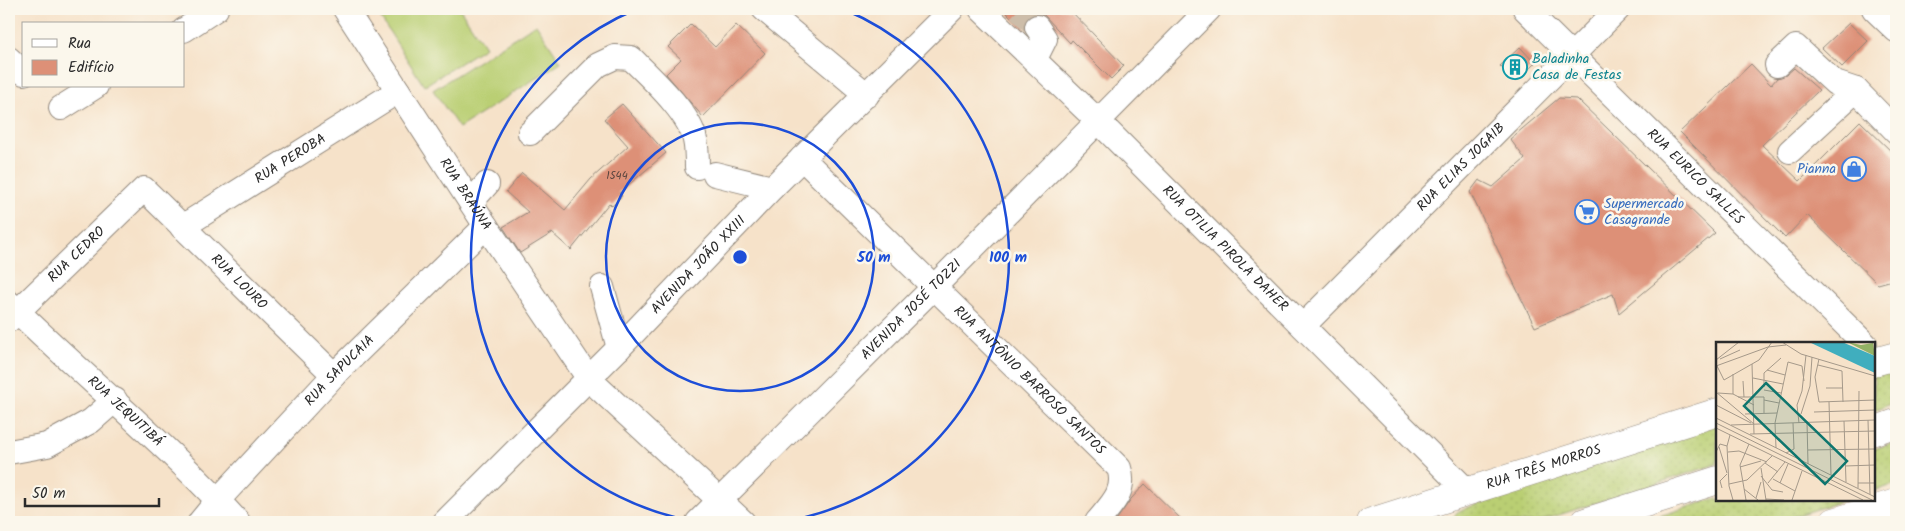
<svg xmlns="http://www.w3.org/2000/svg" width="1905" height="531" font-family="Kalam,sans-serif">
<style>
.grass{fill:url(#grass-dots);stroke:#727d4f}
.pitch{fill:#bacf73;stroke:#727d4f}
.building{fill:#dd9077}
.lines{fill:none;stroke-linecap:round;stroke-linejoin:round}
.minor-tunnel{stroke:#cdbda9;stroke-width:24;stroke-dasharray:24 12;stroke-linecap:butt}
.minor-casing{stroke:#90867a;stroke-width:26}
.major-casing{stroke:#90867a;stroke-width:29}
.highway-casing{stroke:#90867a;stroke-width:29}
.minor{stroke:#fff;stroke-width:24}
.major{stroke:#fff;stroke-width:28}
.highway{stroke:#fff;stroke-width:28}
.ring{fill:none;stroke:#1d4ed8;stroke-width:2.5}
.labels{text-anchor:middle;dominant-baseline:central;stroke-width:5;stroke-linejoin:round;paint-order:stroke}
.number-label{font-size:11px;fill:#58443e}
.culture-label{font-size:14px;fill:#0d838f;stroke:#fbf7ec;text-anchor:start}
.street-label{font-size:14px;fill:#2b2b2b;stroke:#fbf7ec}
.shop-label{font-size:14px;fill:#366cbe;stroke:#fbf7ec;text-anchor:end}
.inset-road{fill:none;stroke:#a5998a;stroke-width:1}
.view{fill:#0f766e;fill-opacity:0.15;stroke:#0f766e;stroke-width:2.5}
.inset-edge{fill:none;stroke:#2b2b2b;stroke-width:2.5}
.centre{fill:#1d4ed8;stroke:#fbf7ec;stroke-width:2.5}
.ring-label{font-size:15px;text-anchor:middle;font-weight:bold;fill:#1d4ed8;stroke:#fbf7ec;stroke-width:5;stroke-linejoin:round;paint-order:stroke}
</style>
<defs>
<pattern id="grass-dots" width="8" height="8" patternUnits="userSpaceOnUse" patternTransform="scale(1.25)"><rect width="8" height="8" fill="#bacf73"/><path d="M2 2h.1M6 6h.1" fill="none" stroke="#a0b264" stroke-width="1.8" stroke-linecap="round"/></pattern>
</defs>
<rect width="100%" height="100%" fill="#fbf7ec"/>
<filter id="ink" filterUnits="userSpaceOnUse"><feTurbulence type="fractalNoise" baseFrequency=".02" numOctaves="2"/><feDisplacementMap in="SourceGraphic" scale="10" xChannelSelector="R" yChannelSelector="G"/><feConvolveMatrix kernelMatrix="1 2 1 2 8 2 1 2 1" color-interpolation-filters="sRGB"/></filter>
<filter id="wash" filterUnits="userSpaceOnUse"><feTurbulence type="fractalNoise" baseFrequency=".0096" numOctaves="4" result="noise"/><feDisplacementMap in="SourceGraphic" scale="20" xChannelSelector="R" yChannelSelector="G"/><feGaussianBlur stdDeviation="1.12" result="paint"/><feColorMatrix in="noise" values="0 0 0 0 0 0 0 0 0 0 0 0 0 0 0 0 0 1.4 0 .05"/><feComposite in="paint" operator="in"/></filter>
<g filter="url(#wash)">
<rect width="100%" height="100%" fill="#f6e2c9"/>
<path class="grass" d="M1896,364V400L1874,411V371Z
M1717,420V464L1537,522H1452L1456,513L1461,510Z
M1896,442V484L1874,491V449Z
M1717,498L1718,500H1846L1776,522H1640Z"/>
<path class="pitch" d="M375,9H460L485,47L424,86Z
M536,24L561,62L459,128L433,90Z"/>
<g id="blocks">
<path class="building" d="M1003,9H1069L1124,66L1111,79L1072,40L1070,43L1044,15L1037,13L1029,16L1025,21L1024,30Z
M1849,23L1868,41L1842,67L1822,48Z
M691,24L715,47L736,25L765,53L703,117L666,74L681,59L668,47Z
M1520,47L1535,63L1516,82L1500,66Z
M1751,64L1771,85L1777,78L1786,75L1794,68L1819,90L1762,145L1800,181L1860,121L1896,156V279L1878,284L1807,215L1785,238L1680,132Z
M1559,98L1577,99L1715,233L1619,313L1613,294L1535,327L1470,192L1479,180L1493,187L1525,159L1510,139Z
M622,104L666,153L619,193L622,196L612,206L609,203L571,250L552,233L520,253L503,227L528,212L506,192L522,173L565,210L591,179L628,146L604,119Z
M1145,484L1184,522H1115L1131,499Z"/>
</g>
</g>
<g filter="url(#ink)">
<use href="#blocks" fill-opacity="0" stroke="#90867a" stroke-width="1"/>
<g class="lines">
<path class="minor-tunnel" d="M1019,9L1037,27"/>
<defs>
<g id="minor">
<path id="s1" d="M345,9L486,226L589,379L743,522"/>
<path d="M764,9L867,95"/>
<path id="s2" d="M981,9L1099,122L1468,492"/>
<path id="s3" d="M1525,9L1865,344"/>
<path d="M1874,9L1896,30"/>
<path d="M184,30L216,9"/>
<path d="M9,59L24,73"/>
<path d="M1035,59L1045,39L1037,27"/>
<path d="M1777,65L1796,47L1835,83L1856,90L1896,131"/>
<path d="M61,108L96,86"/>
<path d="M530,133L598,65L615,57L631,58C650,77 690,113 695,140C697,149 697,158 697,167"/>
<path d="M1790,151L1856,90"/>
<path id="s4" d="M802,158L1119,468C1127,491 1111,505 1097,522"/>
<path d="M715,174L772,188"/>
<path d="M471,202L487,184"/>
<path id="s5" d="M182,227L398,91"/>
<path d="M602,287L619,348"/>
<path id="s6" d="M9,303C84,377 167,444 238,522"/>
<path id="s7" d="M9,320L144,189L334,375"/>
<path id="s8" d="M1303,326L1618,9"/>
<path d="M9,452L47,445L91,421L115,400"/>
<path id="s9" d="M200,522L218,500L334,375L486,226"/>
<path id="s10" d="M445,522L619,348L772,188L952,9"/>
<path id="s11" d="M698,522L934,287L1209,9"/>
</g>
<g id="major">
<path d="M1874,362L1896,356"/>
<path id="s12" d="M1371,522L1718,412"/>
<path d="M1834,522L1896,503"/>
</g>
<path id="highway" d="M1874,431L1896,423
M1585,522L1718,480"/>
</defs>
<use href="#minor" class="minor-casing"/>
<use href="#major" class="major-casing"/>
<use href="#highway" class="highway-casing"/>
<use href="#minor" class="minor"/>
<use href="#major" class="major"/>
<use href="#highway" class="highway"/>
</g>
</g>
<g class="ring">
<circle cx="740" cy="257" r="134"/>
<path d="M700 522A268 268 0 0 1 637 9M843 9A268 268 0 0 1 780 522"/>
</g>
<defs>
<symbol id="building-ring" viewBox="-11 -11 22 22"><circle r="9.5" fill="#fbf7ec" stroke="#0f9aa8" stroke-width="1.5"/><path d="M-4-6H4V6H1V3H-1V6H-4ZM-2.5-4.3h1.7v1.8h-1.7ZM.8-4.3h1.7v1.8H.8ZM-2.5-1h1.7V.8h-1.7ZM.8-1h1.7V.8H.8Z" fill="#0f9aa8"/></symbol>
<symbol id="shop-ring" viewBox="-11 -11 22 22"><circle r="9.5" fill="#fbf7ec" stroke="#3f7fe0" stroke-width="1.5"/><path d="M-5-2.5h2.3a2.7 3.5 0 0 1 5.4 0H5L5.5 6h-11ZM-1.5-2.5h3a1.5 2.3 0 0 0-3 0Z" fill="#3f7fe0"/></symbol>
<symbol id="supermarket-ring" viewBox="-11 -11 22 22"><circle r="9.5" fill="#fbf7ec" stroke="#3f7fe0" stroke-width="1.5"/><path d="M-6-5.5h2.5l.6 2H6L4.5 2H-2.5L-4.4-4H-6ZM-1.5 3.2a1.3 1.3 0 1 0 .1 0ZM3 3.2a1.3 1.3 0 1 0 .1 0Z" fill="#3f7fe0"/></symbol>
</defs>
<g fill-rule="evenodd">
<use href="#building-ring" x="1501" y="53" width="28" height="28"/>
<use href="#shop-ring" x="1840" y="155" width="28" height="28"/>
<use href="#supermarket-ring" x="1573" y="198" width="28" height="28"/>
</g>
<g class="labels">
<g class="number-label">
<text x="617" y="176">1544</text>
</g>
<g class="culture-label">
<text x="1532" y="59">Baladinha<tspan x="1532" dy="16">Casa de Festas</tspan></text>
</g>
<g class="street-label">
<text stroke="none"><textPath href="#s5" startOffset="128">RUA PEROBA</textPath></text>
<text stroke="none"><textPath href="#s8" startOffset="224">RUA ELIAS JOGAIB</textPath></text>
<text stroke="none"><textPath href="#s3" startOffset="239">RUA EURICO SALLES</textPath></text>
<text stroke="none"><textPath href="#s1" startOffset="221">RUA BRAÚNA</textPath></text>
<text stroke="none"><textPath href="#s2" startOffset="342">RUA OTILIA PIROLA DAHER</textPath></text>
<text stroke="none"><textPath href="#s7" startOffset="94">RUA CEDRO</textPath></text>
<text stroke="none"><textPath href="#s10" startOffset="361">AVENIDA JOÃO XXIII</textPath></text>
<text stroke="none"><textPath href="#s7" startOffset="321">RUA LOURO</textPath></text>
<text stroke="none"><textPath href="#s11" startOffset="301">AVENIDA JOSÉ TOZZI</textPath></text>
<text stroke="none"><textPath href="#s9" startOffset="206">RUA SAPUCAIA</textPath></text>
<text stroke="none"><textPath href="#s4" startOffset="318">RUA ANTÔNIO BARROSO SANTOS</textPath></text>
<text stroke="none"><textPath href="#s6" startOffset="159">RUA JEQUITIBÁ</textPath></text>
<text stroke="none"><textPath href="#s12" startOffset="181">RUA TRÊS MORROS</textPath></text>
</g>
<g class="shop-label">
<text x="1836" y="169">Pianna</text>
<text x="1604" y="204" text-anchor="start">Supermercado<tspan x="1604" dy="16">Casagrande</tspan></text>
</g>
</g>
<g transform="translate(1716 342)">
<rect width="159" height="159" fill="#f6e2c9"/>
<path d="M131,0L145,3L157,1L159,14Z" fill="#93b265"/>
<path d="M93,0H126L159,14V31Z" fill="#40aebe"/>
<path class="inset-road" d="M66,0L85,12L159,34M4,17L24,8M103,17L99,35L103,60L159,58M0,18L23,0M36,22L38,92M102,23L126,29L127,60M0,24L52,5L70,3M1,24L8,38L43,18L56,0M51,28L69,33M17,32V52M37,36L67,42M27,39L28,55M48,45V31L65,16M110,46H126M48,48L65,51M0,50L38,82M2,51L17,52L38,63M22,55H48V71M48,58L63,61M113,60L115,133M0,63L35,81M98,70L159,68M29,72L61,71M85,72L94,44L96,15M0,76L159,155M152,78L154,152M128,79L130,140M91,80L92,122M0,81L156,158M83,81L81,63L86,49L90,13M15,83L159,78M0,86L147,158M34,92L159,89M14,93L11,104L13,144L17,158M3,105L11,131M60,106L59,81L72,20L86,24L88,39M92,108L159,107M0,110L4,102L11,104M12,110L23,109L51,120M70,111L78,107L77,81M49,121L62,130M129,124L159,123M24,125L45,119M45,126L50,158M45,134L56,148L67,150M57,137L79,149M52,141L69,120M64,141L72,122M142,141H159M13,142L31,138L56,114M6,146L4,139L11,132M142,146L143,49M28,147L42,158M40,156L45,140M50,157L68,158M30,158L24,123L33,102M76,158L86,129"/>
<path class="view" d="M50,41L131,119L109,142L28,64Z"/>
<rect width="159" height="159" class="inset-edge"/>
</g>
<circle cx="740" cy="257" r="8" class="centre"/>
<g class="ring-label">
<text x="874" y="262">50 m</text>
<text x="1008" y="262">100 m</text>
</g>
<rect width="1905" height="531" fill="none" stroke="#fbf7ec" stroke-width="30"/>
<rect x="22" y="22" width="162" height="65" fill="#fbf7ec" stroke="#a8a59f"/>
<rect x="32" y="39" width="25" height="8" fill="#ffffff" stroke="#a8a59f"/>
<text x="68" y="48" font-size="15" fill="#2b2b2b">Rua</text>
<rect x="32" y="60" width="25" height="15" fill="#dd9077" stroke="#a8a59f"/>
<text x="68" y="72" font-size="15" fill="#2b2b2b">Edifício</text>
<path d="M25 498v8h134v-8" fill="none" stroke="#2b2b2b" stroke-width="2.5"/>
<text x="32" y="498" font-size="15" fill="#2b2b2b" stroke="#fbf7ec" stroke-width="4" paint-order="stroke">50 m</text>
</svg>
